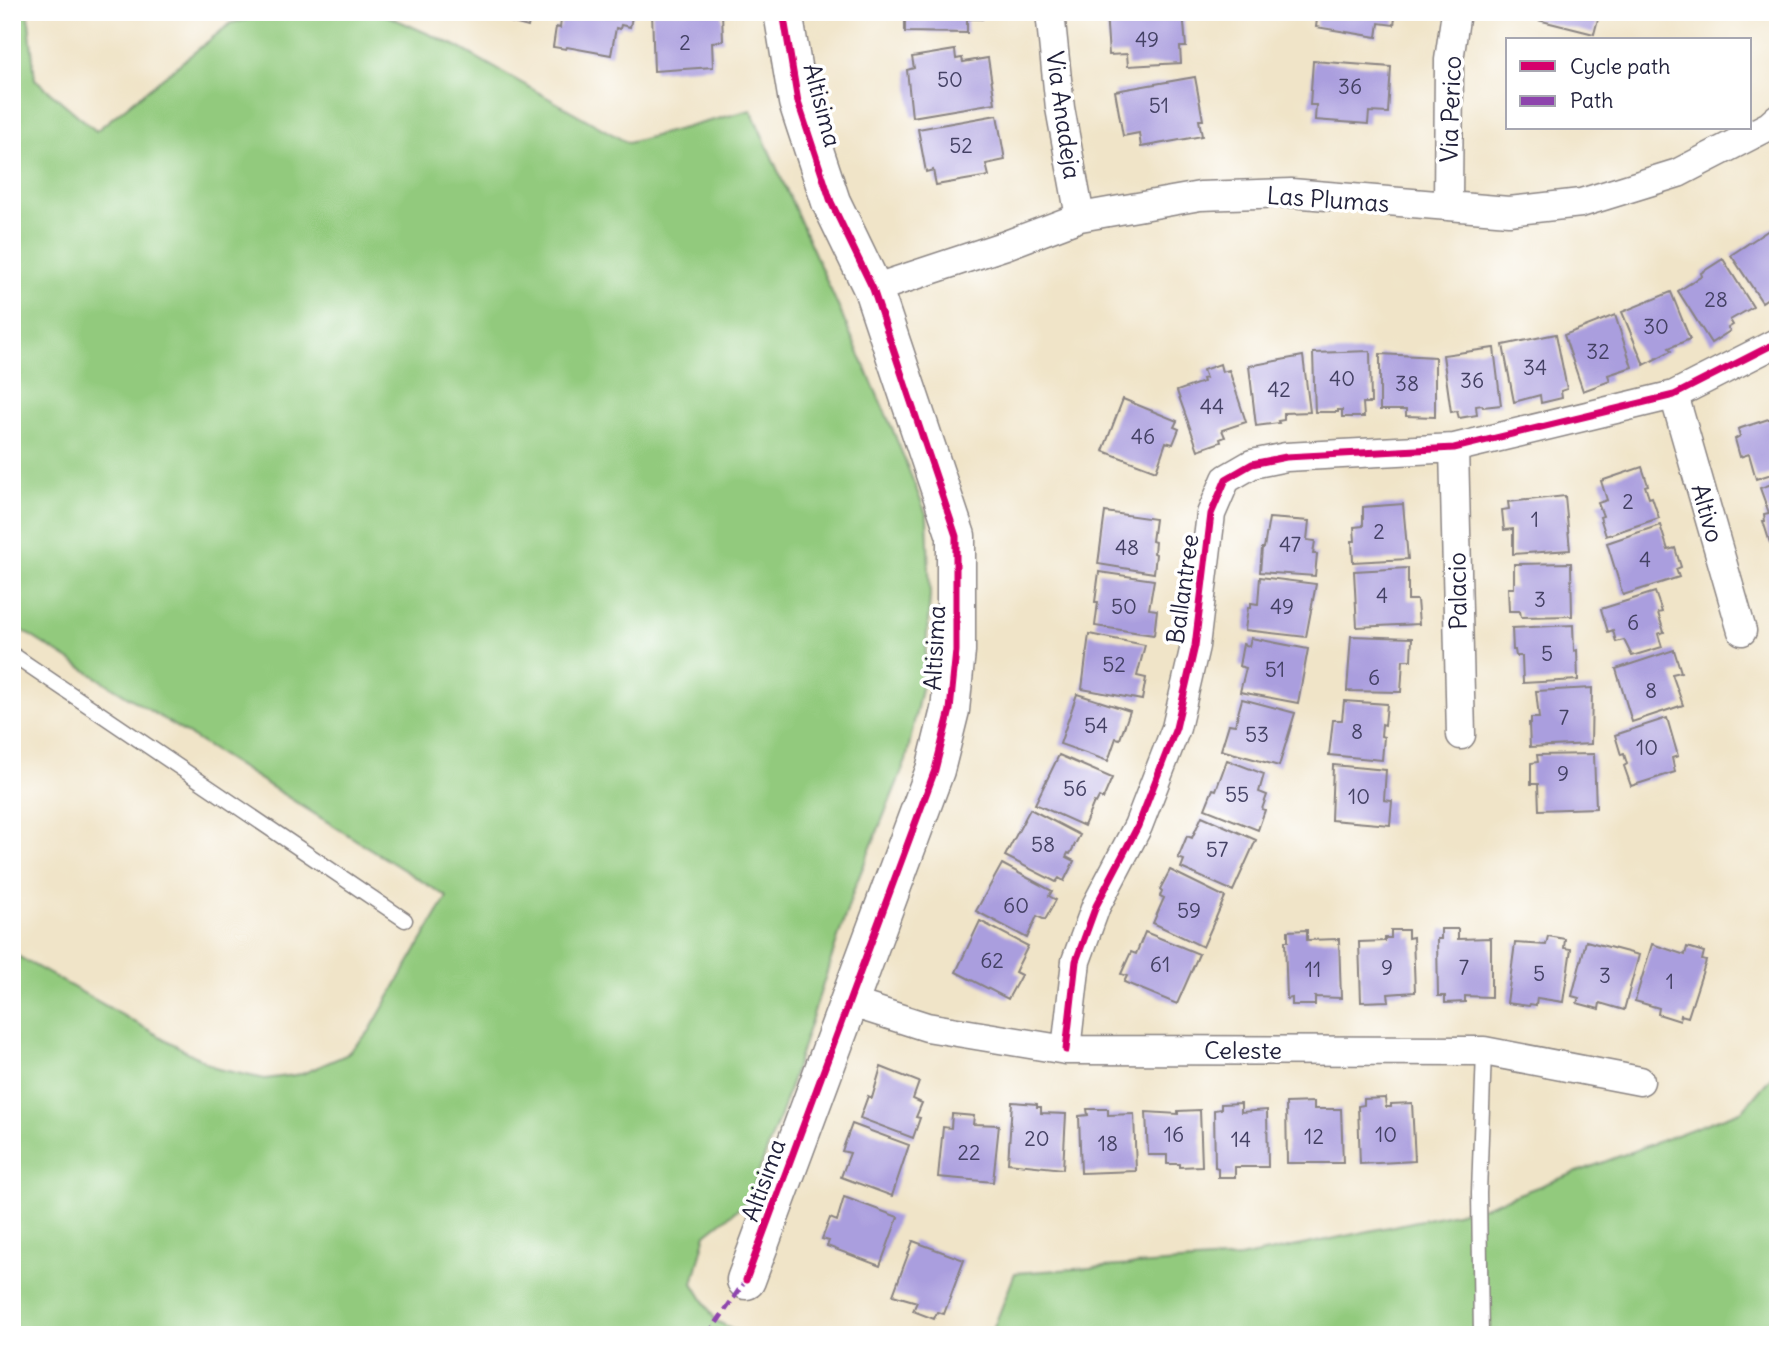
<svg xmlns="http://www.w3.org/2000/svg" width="1790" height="1347" font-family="Delius,sans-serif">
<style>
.green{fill:#92ca7d;stroke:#5a765c;stroke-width:2}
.building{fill:#aa9ede}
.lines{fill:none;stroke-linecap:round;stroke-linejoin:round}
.lane-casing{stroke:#898382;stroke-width:17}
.street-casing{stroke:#898382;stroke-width:31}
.secondary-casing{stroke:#898382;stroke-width:41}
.lane{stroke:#fff;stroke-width:14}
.street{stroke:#fff;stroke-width:28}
.secondary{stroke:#fff;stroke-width:38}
.quiet{stroke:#8e44ad;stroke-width:5;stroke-dasharray:10 5;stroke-linecap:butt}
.cycleway-casing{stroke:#fff;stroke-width:11}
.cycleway{stroke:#d6006c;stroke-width:7}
.labels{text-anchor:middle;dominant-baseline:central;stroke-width:7;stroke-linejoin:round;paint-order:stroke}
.number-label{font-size:21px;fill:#444164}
.street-label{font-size:24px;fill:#22223b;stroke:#fff}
</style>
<rect width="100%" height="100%" fill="#fff"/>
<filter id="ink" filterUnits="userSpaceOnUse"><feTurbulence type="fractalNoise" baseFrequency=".0143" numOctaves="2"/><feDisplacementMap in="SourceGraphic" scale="14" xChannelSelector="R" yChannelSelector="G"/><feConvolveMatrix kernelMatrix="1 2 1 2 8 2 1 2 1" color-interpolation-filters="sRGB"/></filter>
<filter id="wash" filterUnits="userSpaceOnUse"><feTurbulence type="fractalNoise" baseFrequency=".00686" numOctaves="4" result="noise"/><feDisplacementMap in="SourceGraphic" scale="28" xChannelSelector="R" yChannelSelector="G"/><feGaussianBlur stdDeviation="1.57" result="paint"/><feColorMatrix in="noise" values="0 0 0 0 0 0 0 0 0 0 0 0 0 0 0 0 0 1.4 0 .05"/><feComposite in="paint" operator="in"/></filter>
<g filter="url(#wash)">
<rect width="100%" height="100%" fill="#f0e4c8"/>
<path class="green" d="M12,12H28L35,79L96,131L231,23L282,12H379L456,46L628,143L751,110L892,428L927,516L930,596L924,674L906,761L854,889L783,1107L748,1201L706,1234L693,1283L716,1321L745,1335H12V953L218,1069L265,1079L302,1074L346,1055L369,1032L447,897L12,624Z
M1778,1069V1335H991L1015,1273L1240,1258L1484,1207L1743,1110Z"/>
<g id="blocks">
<path class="building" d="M486,12H531L528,27L485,15Z
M562,12H633L630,27L621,25L620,29L616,28L611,55L567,47L566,49L553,47L556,27L560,28Z
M652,12H722L723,41L712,42L713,67L654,71Z
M903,12H982V19H967V33L905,32V16H903Z
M1106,12H1183L1186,47H1180L1181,63L1128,66L1127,54L1109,55Z
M1318,12H1396L1394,25L1379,23L1377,37L1316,27Z
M1535,12H1603L1602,19H1598L1594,34L1534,19Z
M955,50L956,59L962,58L963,62L988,58L995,103L912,117L907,70L914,68L912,57Z
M1313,61L1391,67L1388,113L1369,112L1368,124L1315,120L1316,105H1310Z
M1195,77L1203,120H1199L1202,136L1141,147L1139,133L1123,136L1115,91Z
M997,115L1005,160L986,164L989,176L936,185L933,170L926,172L918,129Z
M1775,226L1778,229V291L1762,302L1731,255Z
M1723,259L1753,307L1730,320L1733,325L1728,328L1730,331L1711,343L1678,291L1702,276L1701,273Z
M1671,292L1690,339L1669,348L1671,351L1644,365L1622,312Z
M1615,315L1632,367L1608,375L1610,381L1583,391L1564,335Z
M1556,334L1567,389L1561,391L1562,398L1541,403L1540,395L1514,402L1503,345Z
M1494,348L1501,405L1483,407L1482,405L1476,406L1477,415L1459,418L1457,411L1451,412L1443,355Z
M1370,351L1371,403H1363L1364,417H1342V410H1338V412H1315L1313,353Z
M1380,354L1435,357V417L1406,416V410H1380Z
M1303,356L1310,412L1284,413V420L1278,421L1279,423L1256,426L1249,366Z
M1220,364L1222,372L1229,370L1246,422L1222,430L1225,437L1220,439L1221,442L1198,450L1177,391L1203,382L1202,379L1206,378L1203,370Z
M1123,399L1177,421L1174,427L1179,429L1173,444L1166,442L1156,471L1103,451Z
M1778,416V472L1756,479L1749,454L1740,457L1735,439L1740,436L1738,429Z
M1642,467L1648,485L1645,486L1649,498L1652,497L1659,518L1606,536L1600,517L1603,516L1598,503L1607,500L1601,481Z
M1778,482V540L1770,543L1763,521H1765L1764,514L1769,513L1760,488Z
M1565,496L1570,550L1513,554V529L1504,530L1502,510L1509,509L1508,502Z
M1403,504L1408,559L1353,562L1352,541H1355L1354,527L1363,526V507Z
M1105,512L1155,519L1152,541L1155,542L1154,553L1156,554L1154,573L1098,564Z
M1269,518L1309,521L1307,540L1315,541L1313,554H1317L1315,576L1260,572L1262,548H1264Z
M1660,525L1668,550L1675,548L1681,567L1676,569L1679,577L1623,595L1607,543Z
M1571,563L1572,616L1521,617L1520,611H1509L1508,588H1514V564Z
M1408,568V600H1417L1419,624L1357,627L1354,571Z
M1099,572L1154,580L1149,609L1157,610L1154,635L1095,626L1098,602H1095Z
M1260,577L1316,584L1306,637L1245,630L1248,608H1251V603L1258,604Z
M1655,592L1662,612L1658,613L1664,632L1658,634L1662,647L1632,656L1624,640L1616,642L1613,630L1608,632L1601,609Z
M1573,625L1574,651L1577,650L1578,680L1523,683L1522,656H1516L1515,650H1513L1512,628Z
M1089,634L1145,645L1137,676L1146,678L1142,700L1082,689Z
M1351,636L1412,638L1411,660H1403L1401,692L1347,691Z
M1251,638L1308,649L1298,703L1240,692L1246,668L1239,666L1243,644L1249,646Z
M1674,650L1681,672L1672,674L1683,705L1632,722L1616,669Z
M1592,688L1591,744L1530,747L1529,723H1531V718H1539L1536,691Z
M1077,694L1130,711L1120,739L1116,738L1108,761L1060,744Z
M1242,699L1295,713L1279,766L1221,750L1229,724L1235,725Z
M1344,701L1387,704L1385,725L1382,724L1381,736L1384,737L1382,760L1329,755L1333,720H1342Z
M1667,718L1678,756L1672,758L1675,772L1631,786L1624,766L1627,764L1624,754L1621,755L1615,735Z
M1594,754L1596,808L1539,810L1538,784H1531V763L1538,762L1537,755Z
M1059,755L1112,778L1103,799L1099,797L1096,803L1094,802L1084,826L1035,804Z
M1227,760L1264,774L1259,792L1267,795L1262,809L1265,810L1258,830L1205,809L1213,789L1216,790Z
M1333,765L1386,770L1384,800L1392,801L1390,825L1331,820Z
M1030,809L1080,835L1070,854L1068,853L1066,857L1074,861L1064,881L1059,878L1056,882L1005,856Z
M1202,816L1256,840L1233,891L1181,868L1184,860L1178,858L1187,836L1192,838Z
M1002,864L1052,891L1049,896L1056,900L1045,920L1037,916L1027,938L976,911Z
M1170,870L1225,897L1203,947L1153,923L1164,898L1160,896L1162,891L1160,889Z
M980,921L1028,946L1015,972L1021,975L1008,999L956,972Z
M1441,929H1458V939L1491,938V997L1465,996V1002L1445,1003V996H1438L1437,939H1441Z
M1307,930V940L1339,939L1341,998L1315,997V1005H1292V998L1287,999L1285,941H1288V931Z
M1391,930H1408V938L1413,937L1415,992L1388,994L1389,1001L1361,1002L1359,942L1385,941V938H1391Z
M1145,932L1199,954L1177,1004L1124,982L1127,976L1121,974L1131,952L1136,954Z
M1548,936L1565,939L1564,948L1571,949L1563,1002L1537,998L1536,1005L1530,1004L1529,1006L1507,1003L1515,943L1546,945Z
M1586,941L1639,955L1624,1010L1600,1003L1599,1009L1577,1003L1579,998L1572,996Z
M1652,944L1685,955L1687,947L1704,952L1702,960L1706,961L1688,1017L1681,1015L1680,1021L1658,1014L1659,1008L1635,1001Z
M881,1067L919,1082L913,1099L922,1103L916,1117L920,1118L913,1138L860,1118L868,1096L872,1098Z
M1385,1098L1386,1107H1391V1104L1412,1103L1415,1161L1360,1164L1358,1106L1364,1105V1099Z
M1012,1102L1037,1104V1107H1041V1113L1066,1114L1063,1169L1008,1163Z
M1314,1102V1109H1341L1343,1163H1287L1286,1103Z
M1241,1103V1112L1267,1110L1268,1167H1235V1177H1218V1168L1215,1167L1214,1110L1221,1109V1104Z
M1087,1109H1108V1115L1134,1114L1136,1171L1081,1173L1079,1116L1088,1115Z
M1200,1110L1202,1166L1180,1167V1164H1167V1155H1148L1146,1112L1178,1114V1111Z
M952,1114L974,1116L973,1124L999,1125L993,1182L938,1177L943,1127L951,1128Z
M852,1124L909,1145L892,1196L841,1177L850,1153L842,1151Z
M844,1197L898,1217L880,1266L827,1246L829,1241L822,1239L830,1218L837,1221Z
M913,1241L964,1260L944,1314L937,1312L934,1319L913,1311L917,1302L893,1295Z"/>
</g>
</g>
<g filter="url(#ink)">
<use href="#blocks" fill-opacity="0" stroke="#898382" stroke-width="2"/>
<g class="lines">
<defs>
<path id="lane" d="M12,654L405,920
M1481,1335L1479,1193L1484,1051"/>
<path id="street" d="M1050,12L1060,108L1080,217
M1448,206L1449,60L1456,12
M873,289L1006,245L1080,217L1200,196L1291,193L1509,211L1581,203L1678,173L1769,126L1778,118
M1674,395L1742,631
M1454,448L1461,735
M849,1002L927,1027L1066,1050L1484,1051L1640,1081
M1066,1050L1076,961L1096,906L1138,826L1176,728L1195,646L1211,514L1226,479L1252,464L1286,457L1454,448L1674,395L1778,342"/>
<path id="secondary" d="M746,1280L935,770L950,710L956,651V536L873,289L831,202L798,102L783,12"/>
</defs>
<use href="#lane" class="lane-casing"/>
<use href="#street" class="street-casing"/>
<use href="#secondary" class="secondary-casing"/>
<use href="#lane" class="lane"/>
<use href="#street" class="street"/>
<use href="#secondary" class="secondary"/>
<path class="quiet" d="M708,1335L746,1280"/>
<defs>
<path id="cycleway" d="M1066,1050L1076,961L1096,906L1138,826L1176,728L1195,646L1211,514L1226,479L1252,464L1286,457L1454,448L1674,395L1778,342
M746,1280L935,770L950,710L956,651V536L873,289L831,202L798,102L783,12"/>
</defs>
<use href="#cycleway" class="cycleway-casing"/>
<use href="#cycleway" class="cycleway"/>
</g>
</g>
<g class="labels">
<g class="number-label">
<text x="1147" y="39">49</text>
<text x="685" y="42">2</text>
<text x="950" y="79">50</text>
<text x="1350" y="86">36</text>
<text x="1159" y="105">51</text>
<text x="961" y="145">52</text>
<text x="1716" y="299">28</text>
<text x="1656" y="326">30</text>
<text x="1598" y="351">32</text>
<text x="1535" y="367">34</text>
<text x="1342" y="378">40</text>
<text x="1472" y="380">36</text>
<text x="1407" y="383">38</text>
<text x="1279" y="389">42</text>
<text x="1212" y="406">44</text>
<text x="1143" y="436">46</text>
<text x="1628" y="501">2</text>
<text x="1535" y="519">1</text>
<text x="1379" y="531">2</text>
<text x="1290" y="544">47</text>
<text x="1127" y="547">48</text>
<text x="1645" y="559">4</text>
<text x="1382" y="595">4</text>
<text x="1540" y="599">3</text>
<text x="1124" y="606">50</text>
<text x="1282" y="606">49</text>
<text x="1633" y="622">6</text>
<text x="1547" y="653">5</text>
<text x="1114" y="664">52</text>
<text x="1275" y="669">51</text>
<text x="1374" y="677">6</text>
<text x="1651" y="690">8</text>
<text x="1564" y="717">7</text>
<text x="1096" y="725">54</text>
<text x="1357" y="731">8</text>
<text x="1257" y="734">53</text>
<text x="1647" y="747">10</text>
<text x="1563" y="773">9</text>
<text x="1075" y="788">56</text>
<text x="1237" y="794">55</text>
<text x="1359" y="796">10</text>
<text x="1043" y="844">58</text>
<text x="1217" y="849">57</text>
<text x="1016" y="905">60</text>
<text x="1189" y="910">59</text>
<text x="992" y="960">62</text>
<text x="1160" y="964">61</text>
<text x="1387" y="967">9</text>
<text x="1464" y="967">7</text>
<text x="1313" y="969">11</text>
<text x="1539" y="973">5</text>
<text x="1605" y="975">3</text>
<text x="1670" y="981">1</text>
<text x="1174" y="1134">16</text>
<text x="1386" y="1134">10</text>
<text x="1314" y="1136">12</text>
<text x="1037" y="1138">20</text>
<text x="1241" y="1139">14</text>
<text x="1108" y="1143">18</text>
<text x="969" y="1152">22</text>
</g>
<g class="street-label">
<text transform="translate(823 105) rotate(75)">Altisima</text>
<text transform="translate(1450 109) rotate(-88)">Via Perico</text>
<text transform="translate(1064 115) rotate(82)">Via Anadeja</text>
<text transform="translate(1328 199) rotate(4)">Las Plumas</text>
<text transform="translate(1708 513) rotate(74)">Altivo</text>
<text transform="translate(1182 589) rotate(-82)">Ballantree</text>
<text transform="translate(1457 591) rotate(-91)">Palacio</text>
<text transform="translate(934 648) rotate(-87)">Altisima</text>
<text x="1243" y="1050">Celeste</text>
<text transform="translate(763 1180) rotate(-70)">Altisima</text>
</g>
</g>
<rect width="1790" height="1347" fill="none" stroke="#fff" stroke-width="42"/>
<rect x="1506" y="38" width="245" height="91" fill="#ffffff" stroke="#a7a7b1" stroke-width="2"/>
<rect x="1520" y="61" width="35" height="10" fill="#d6006c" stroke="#a7a7b1" stroke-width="2"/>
<text x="1570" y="74" font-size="21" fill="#22223b">Cycle path</text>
<rect x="1520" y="96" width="35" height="10" fill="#8e44ad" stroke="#a7a7b1" stroke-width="2"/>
<text x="1570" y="108" font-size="21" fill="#22223b">Path</text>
</svg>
